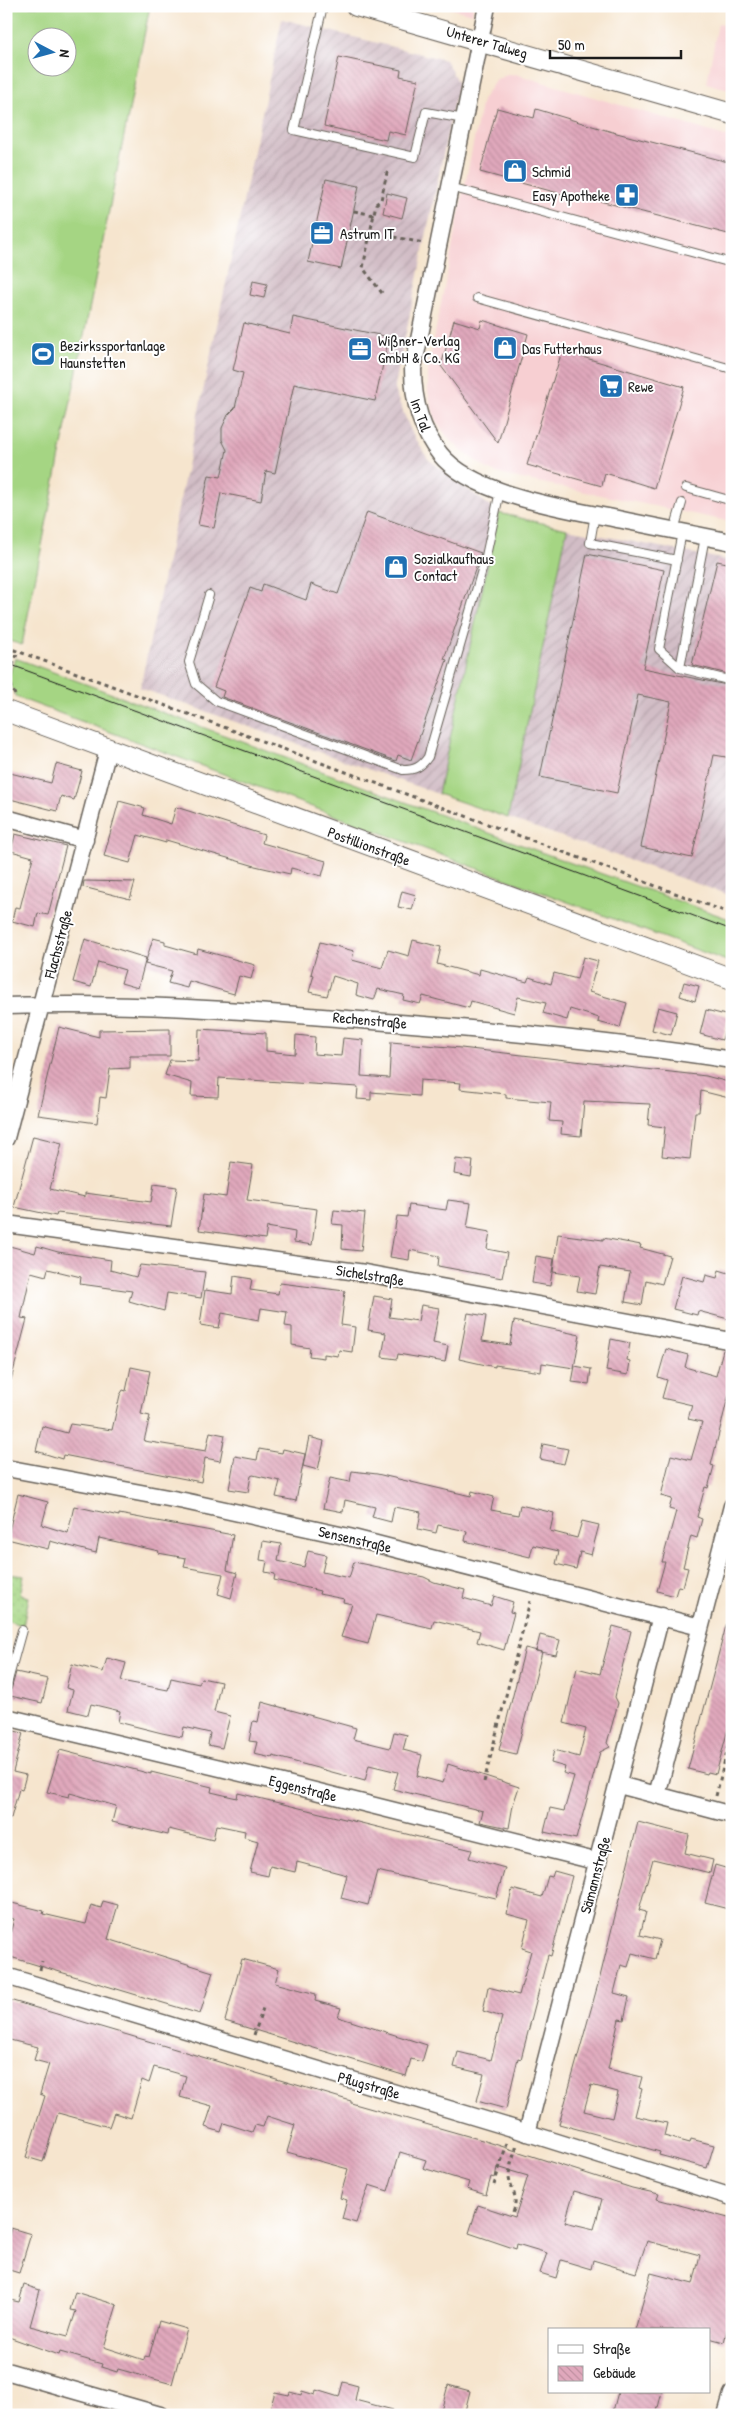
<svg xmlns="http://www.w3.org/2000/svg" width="738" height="2421" font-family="'Patrick Hand',sans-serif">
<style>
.built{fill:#f7cfd2}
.industrial{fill:url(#industrial-furrows)}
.grass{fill:#a5d583;stroke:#607850;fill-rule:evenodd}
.park{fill:url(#park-dots);stroke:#607850}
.building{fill:url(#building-back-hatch);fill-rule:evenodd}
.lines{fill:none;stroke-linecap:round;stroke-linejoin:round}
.service-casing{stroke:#68625a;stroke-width:10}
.minor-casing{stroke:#68625a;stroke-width:19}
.tertiary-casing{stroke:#68625a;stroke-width:22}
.path{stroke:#68625a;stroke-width:3;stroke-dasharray:4 4;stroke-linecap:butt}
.service{stroke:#fff;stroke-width:8}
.minor{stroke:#fff;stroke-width:16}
.tertiary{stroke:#fff;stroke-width:20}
.tram{stroke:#1c1c1c;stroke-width:1}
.labels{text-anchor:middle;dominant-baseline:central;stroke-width:4;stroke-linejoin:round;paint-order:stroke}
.street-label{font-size:15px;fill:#1c1c1c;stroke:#fff}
.poi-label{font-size:15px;fill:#1c1c1c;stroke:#fff;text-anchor:start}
</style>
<defs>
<pattern id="industrial-furrows" width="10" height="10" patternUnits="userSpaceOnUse" patternTransform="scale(1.25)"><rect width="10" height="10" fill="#d2bdc6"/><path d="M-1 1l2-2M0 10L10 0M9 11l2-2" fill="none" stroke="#b4a2aa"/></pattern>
<pattern id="park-dots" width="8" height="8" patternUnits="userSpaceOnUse" patternTransform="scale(1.25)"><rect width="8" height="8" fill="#a5d583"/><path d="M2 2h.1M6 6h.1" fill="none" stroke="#8db671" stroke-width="1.8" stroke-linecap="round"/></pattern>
<pattern id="building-back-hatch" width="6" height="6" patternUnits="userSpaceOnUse" patternTransform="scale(1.25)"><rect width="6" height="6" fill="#e0a8bc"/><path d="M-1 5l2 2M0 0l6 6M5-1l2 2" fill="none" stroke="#c090a1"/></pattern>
</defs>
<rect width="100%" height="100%" fill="#fff"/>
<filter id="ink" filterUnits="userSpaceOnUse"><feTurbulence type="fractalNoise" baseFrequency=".02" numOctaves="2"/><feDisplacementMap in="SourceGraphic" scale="10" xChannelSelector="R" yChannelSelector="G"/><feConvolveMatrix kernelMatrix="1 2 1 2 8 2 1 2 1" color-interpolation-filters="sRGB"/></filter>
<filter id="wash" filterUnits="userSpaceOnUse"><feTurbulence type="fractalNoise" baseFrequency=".0096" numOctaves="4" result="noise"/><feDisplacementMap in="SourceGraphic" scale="20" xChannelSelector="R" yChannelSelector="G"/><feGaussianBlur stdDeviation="1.12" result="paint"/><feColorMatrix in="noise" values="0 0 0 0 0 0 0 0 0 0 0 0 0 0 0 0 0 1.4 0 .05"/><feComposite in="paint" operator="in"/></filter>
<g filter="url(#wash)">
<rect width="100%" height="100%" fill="#f6e5ce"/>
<path class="built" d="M442,6H473L472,14Z
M718,23L732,26V91L707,83Z
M515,74L732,138V522L503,475L489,470L463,452L448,438L435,419L428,392V368L482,100L495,81L506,75Z"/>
<path class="industrial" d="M282,19L445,60L458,83L394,390L411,431L428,459L499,513L438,794L140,688Z
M567,529L732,561V896L508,818Z"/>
<path class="grass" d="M6,6H150L22,645L6,640ZM38,38H68V68H38Z
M499,513L567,529L508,818L438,794Z
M15,658L557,858L732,920V963L16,697L8,679Z"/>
<path class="park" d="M7,1574L24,1576L20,1595L29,1597L23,1626L6,1620Z"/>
<g id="blocks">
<path class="building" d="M339,57L401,70L400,76L418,80L406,135L388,131L386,140L324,126Z
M497,108L534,118L536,109L609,131L732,163V235L588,198V201L480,172Z
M326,179L359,186L341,269L308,262Z
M387,193L407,198L402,218L383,213Z
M253,281L267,284L264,298L250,295Z
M293,317L389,337L375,401L294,384L275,473L266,471L261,501L221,493L214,528L198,525L209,475L221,477L227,450L222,440V428L228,415L235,408L243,373L233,370L244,323L290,334Z
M454,320L480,328L482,320L528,334L498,443L441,366Z
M562,351L684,387L654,488L605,473L602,486L527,465Z
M367,512L481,553L444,659L447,660L411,760L398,755L396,761L222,697L224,691L214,687L250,588L261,592L263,584L306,600L311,584L338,594Z
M587,554L664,570L643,668L732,686V758L714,755L692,858L641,847L671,702L638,695L617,793L540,777Z
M717,561L732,564V675L692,665Z
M56,764L82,771L74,800L61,796L57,811L6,798V772L51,783Z
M119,801L145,808L143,815L171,824L176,807L264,835L262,843L326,861L322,876L291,868L290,874L255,866L166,840V843L138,835L130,863L104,856Z
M15,834L66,846L48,915L38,913L35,927L12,921L15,907L20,908L33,857L11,851Z
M84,881L135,882L130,899L83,887Z
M402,891L416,895L412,910L398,907Z
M153,938L165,941V945L197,954L198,949L255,965L251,979L239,976L234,994L189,981L187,988L168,983L172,971L145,964Z
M85,939L146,958L138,988L121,983L125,970L98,962L91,987L73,982Z
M413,940L441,947L437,964L479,975L480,969L527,982L529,977L551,984L554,973L577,979L583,957L598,961L589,992L627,1003L620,1028L598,1022L599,1018L570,1009L567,1020L543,1013L546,1003L518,997L514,1013L471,1001L469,1008L423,996L420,1004L403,1000L404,995L378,989L374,1000L356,995L358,984L333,976L327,996L309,992L314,975L311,974L320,942L354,951L352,960L382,968L388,950L409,956Z
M684,982L699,986L695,1001L680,996Z
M658,1007L677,1012L671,1035L652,1030Z
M706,1010L729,1016L722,1040L700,1034Z
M59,1027L99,1037V1030L170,1029V1056H130V1068L110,1069L106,1098L100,1097L97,1123L38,1115Z
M199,1029L266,1033V1051L295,1054L296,1035L315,1037L314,1054L341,1056L343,1038L363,1040L361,1076L389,1078L391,1042L461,1048L706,1076L732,1083V1089L729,1098L701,1091L699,1112H695L690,1159L662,1156L665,1127L648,1125L650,1104L584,1101L581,1136L561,1134L562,1122L549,1121L551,1102L506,1098V1094L460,1089L461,1083L420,1080L419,1096L371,1092V1100L357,1099L358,1087L219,1078L218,1097L191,1096L192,1083L165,1075L170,1060L198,1061Z
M33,1136L62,1143L50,1189L85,1197V1193L151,1202L154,1184L177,1187L171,1226L57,1213L56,1216L14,1207Z
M456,1159L473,1161L471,1177L454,1174Z
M231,1162L253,1165L247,1200L317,1209L312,1245L294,1242L295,1232L267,1227L265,1239L199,1230L204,1194L226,1197Z
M448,1200L471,1203L467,1228L490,1232L487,1249L507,1253L502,1278L438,1266L439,1256L410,1250L409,1260L390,1257L397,1216L407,1217L409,1205L446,1210Z
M334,1210L365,1213L361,1251L342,1249L343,1225L332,1224Z
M558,1234L603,1240V1238L641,1245L640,1248L670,1256L662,1284L646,1280L642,1305L625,1302L630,1272L600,1267L595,1294L577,1291L580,1276L553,1272Z
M6,1245L35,1253L37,1246L58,1252L111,1260L110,1270L136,1277L140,1265L205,1272L201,1298L167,1293L164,1311L129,1301L132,1291L80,1284L81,1277L48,1269L46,1276L31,1272L21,1318L27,1319L11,1380L6,1379Z
M536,1256L554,1259L550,1286L532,1283Z
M719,1270L732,1274V1320L698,1311L697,1315L673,1309L682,1276L704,1282L706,1275L717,1278Z
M234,1276L252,1279L250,1290L278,1294L280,1283L345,1291L341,1325L355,1327L352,1352L339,1350L338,1356L324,1354V1358L309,1356L310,1348L292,1345V1327L285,1326L287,1312L261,1308L259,1320L222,1313L219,1328L200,1325L205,1290L232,1294Z
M374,1296L392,1299L389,1317L418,1321L421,1305L439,1308L433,1343L448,1346L445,1362L398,1354L397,1359L382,1357L386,1333L368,1330Z
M468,1313L486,1316L482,1341L510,1345L514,1321L580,1335L574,1368L542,1363L541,1372L495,1365V1367L459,1359Z
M611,1339L630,1343L627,1360L630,1361L628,1375L606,1371Z
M666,1349L688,1355L685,1367L716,1376L723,1350L732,1351V1396L729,1395L726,1405L711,1465L714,1466L708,1488L705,1487L697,1517L702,1519L697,1538L691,1536L683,1567L688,1568L683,1587L678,1586L675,1596L657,1591L665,1562H662L676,1511L669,1509L672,1499L661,1496L671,1455L691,1460L702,1422L688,1419L692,1405L662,1398L667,1380L658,1377Z
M575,1366L591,1369L589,1384L572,1382Z
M131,1367L150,1371L141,1414L150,1416L144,1441L206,1451L210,1432L225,1435L220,1461L205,1458L201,1482L63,1455L62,1459L36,1451L42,1426L67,1433L70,1424L112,1430L120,1395L123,1390L126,1391Z
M309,1437L324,1441L318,1470L303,1466Z
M543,1444L568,1449L564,1464L540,1459Z
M259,1449L282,1453L283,1449L305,1454L296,1501L276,1497L280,1481L253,1475L251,1476L248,1492L229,1489L235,1456L257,1460Z
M352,1471L377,1474L471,1496L472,1491L494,1497L491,1510L518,1515L520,1505L554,1513L550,1531L577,1538L582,1521L599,1525L591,1555L580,1552L576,1569L556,1564L559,1551L533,1545L530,1557L465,1541L467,1531L438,1525L436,1533L418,1529L421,1512L394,1507L391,1522L372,1517L375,1507L345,1500L343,1512L323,1508L330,1478L350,1482Z
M18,1494L48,1502L42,1525L68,1533L74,1506L119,1516V1514L233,1535L227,1570L237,1573L231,1598L218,1594L223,1574L184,1567L186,1558L158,1553L159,1551L99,1538L96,1553L50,1541L48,1549L7,1539Z
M263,1541L281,1544L278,1561L304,1567L308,1551L326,1555L322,1572L349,1578L354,1562L424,1577L434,1582L465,1590L463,1598L491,1606L494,1596L513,1602L510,1612L514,1613L504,1650L477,1642L480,1631L434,1620L432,1628L376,1615L368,1644L341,1637L352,1604L343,1602L344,1599L319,1594L320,1591L274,1580L275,1574L265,1572L267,1561L260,1560Z
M727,1622H732V1714L716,1774L708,1772L707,1774L688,1769Z
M613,1626L631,1631L615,1697L618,1703L607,1743L610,1747L600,1752L576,1839L544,1832L550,1808L564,1811L574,1776L563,1773L565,1767L551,1763L554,1750L579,1757L586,1729L564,1723L577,1668L600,1674Z
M540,1635L560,1640L556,1655L536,1651Z
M525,1648L542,1652L516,1754L499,1750Z
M107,1658L126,1663L121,1681L168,1690L171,1678L199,1684L201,1678L221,1682L214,1712L230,1716L222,1748L208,1745L210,1733L184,1727L182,1737L162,1733L118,1722L120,1711L91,1704L88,1715L68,1710L73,1690L66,1688L72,1664L103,1672Z
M16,1672L48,1679L42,1703L6,1695L11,1690Z
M262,1702L356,1728L353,1739L390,1748L394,1732L407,1735L403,1750L422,1755L417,1776L443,1783L448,1764L519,1787L513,1805L509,1828L480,1822L483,1811L393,1789L398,1772L369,1765L365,1781L273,1756L272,1758L254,1754L257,1742L249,1741L253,1721L258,1722Z
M6,1729L23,1733L13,1772L26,1775L22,1790L19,1789L11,1818L6,1817Z
M60,1750L151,1774V1772L212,1787L211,1792L237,1798L238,1793L472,1850L469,1858L505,1868L496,1898L377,1871L368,1905L341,1898L347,1875L297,1862L295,1872L270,1866L268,1876L250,1872L258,1841L244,1837L245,1831L216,1825L213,1840L169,1829L168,1835L112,1822L116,1806L70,1793L69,1797L47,1792Z
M638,1822L689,1835L685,1853L713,1860L710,1873L653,1859L639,1910L646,1912L640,1935L660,1940L655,1959L632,1953L628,1967L621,1965L614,1993L629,1997L624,2020L619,2019L608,2069L642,2077L639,2088L642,2089L635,2116L667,2123L664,2136L690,2143L691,2139L714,2145L707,2168L659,2155L660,2152L632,2144L559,2124L600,1977ZM591,2085L618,2092L612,2118L584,2111Z
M715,1865L732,1870V1910L705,1903Z
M554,1871L572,1876L551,1956L548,1955L521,2059L518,2058L506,2109L477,2101L484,2074L454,2067L458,2052L491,2060L502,2017L483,2011L488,1987L519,1995L531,1951L522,1948L529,1920L507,1914L512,1889L542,1897L548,1876L552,1877Z
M103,1901L118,1905L108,1939L213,1972L200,2014L7,1956L10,1946L7,1945L14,1919L6,1917L8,1902L44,1911L43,1914L86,1924L91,1905L101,1908Z
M242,1959L279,1969L275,1983L316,1994L315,2001L341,2008L338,2017L427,2045L422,2062L411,2059L406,2076L225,2021Z
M6,1999L351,2101V2103L482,2140L632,2188L659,2194L657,2199L732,2219V2278L726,2298L732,2299V2311L724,2342L709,2338V2330H635L651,2273L693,2284L700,2255L647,2241L636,2273L593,2260L591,2269L561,2260L556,2278L540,2273L547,2253L517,2244L516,2249L469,2233L478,2205L515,2217L528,2176L497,2167L495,2178L491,2177L486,2195L467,2189L469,2182L423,2168L426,2160L400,2152L388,2191L369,2185L356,2223L342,2219L347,2200L340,2198L348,2169L287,2152L295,2125L267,2116L263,2127L255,2125L252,2132L224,2123L221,2132L205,2127L212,2106L180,2097L186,2076L154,2067L149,2083L142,2080L131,2118L114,2113L109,2127L58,2113L43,2162L26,2157L45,2096L40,2094L49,2064L34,2060L38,2047L6,2039ZM574,2191L602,2199L594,2229L565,2222Z
M11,2228L31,2234L19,2273L6,2269V2246Z
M24,2285L40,2290L30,2326L68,2336L76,2311L70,2310L75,2292L117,2305L104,2347L144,2360L145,2356L149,2357L159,2321L187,2329L172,2384L118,2369L117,2372L101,2367L102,2364L60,2352L59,2355L6,2336V2313L10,2300L19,2302Z
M343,2382L358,2386L355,2400L393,2410V2415H292L270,2409L275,2392L289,2395L290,2392L301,2395L302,2391L315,2395L316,2390L339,2397Z
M448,2385L470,2391L464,2415H440Z
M618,2392H662L656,2415H612Z"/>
</g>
</g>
<g filter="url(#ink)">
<use href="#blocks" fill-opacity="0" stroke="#68625a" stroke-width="1"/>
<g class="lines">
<defs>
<path id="service" d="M323,6L294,130L415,157L426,112L464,119
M450,187L732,263
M477,298L732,369
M686,488L729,500
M595,514L590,543L677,560
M674,530L682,503
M682,532L659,649L680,668L732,681
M209,595L189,662L196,684L216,701L403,770C415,770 421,767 428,757L486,556L500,491
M680,668L705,537
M6,1688L22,1630"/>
<path id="minor" d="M487,6L413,369C413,400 420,429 440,454C474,497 575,510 627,521C662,528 697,535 732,542
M6,818L85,840
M6,1006C124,1002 243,1010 360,1020C484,1029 609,1041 732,1060
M6,1138L108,750
M6,1224L365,1273L732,1341
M6,1468L184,1501L349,1537L700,1627
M6,1717L275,1781L599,1862
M619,1785L732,1815
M657,1795L732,1506
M6,1976L512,2128L732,2197
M527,2133L661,1616
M6,2371L160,2415
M726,2415L732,2394"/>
<path id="tertiary" d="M356,6L732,114
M6,711L732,979"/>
</defs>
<use href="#service" class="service-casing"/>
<use href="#minor" class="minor-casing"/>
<use href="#tertiary" class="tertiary-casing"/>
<path class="path" d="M354,211L374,215
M370,232L423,243
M382,293L363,268L376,204L381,200L388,168
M6,647L732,914
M15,695L8,679L18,651
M484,1782L530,1601
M716,1796L729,1743
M40,1970L42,1961
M254,2035L264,2005
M494,2185L507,2143
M513,2212C519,2194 511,2192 509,2177C509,2166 514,2155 517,2145"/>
<use href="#service" class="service"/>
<use href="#minor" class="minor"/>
<use href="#tertiary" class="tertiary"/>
<path class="tram" d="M6,663L732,930"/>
</g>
</g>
<defs>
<symbol id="shop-square" viewBox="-11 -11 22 22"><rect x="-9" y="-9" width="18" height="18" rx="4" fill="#1f6fb2" stroke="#fff"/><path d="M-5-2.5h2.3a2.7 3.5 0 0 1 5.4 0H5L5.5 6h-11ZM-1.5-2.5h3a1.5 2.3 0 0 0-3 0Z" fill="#fff"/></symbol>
<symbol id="pharmacy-square" viewBox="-11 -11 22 22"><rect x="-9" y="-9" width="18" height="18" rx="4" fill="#1f6fb2" stroke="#fff"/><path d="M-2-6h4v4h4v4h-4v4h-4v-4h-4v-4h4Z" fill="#fff"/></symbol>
<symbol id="office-square" viewBox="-11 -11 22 22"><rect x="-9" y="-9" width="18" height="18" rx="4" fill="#1f6fb2" stroke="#fff"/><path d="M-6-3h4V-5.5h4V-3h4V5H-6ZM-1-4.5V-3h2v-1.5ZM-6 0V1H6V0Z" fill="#fff"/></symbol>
<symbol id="stadium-square" viewBox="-11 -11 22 22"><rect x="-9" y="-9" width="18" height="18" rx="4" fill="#1f6fb2" stroke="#fff"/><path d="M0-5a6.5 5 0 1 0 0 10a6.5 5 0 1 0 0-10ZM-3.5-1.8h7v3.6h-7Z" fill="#fff"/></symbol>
<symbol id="supermarket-square" viewBox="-11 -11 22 22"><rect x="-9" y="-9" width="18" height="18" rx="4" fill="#1f6fb2" stroke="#fff"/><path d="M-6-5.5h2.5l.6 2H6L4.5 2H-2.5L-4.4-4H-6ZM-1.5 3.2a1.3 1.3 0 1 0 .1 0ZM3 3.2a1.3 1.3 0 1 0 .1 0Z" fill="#fff"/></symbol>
</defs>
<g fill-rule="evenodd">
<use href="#shop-square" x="501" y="157" width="28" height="28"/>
<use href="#pharmacy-square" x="613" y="181" width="28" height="28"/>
<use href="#office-square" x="308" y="219" width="28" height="28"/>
<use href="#shop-square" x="491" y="334" width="28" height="28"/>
<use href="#office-square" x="346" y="335" width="28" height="28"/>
<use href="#stadium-square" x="29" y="340" width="28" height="28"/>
<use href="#supermarket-square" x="597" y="372" width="28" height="28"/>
<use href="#shop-square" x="382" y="553" width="28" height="28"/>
</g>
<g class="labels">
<g class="street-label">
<text transform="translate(487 42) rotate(16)">Unterer Talweg</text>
<text transform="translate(421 415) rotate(70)">Im Tal</text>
<text transform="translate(369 846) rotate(20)">Postillionstraße</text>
<text transform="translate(58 944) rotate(-75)">Flachsstraße</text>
<text transform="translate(370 1020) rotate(5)">Rechenstraße</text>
<text transform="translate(370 1275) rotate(9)">Sichelstraße</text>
<text transform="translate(355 1539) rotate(13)">Sensenstraße</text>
<text transform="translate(303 1788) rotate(14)">Eggenstraße</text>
<text transform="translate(595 1875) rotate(-75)">Sämannstraße</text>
<text transform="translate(369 2085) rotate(16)">Pflugstraße</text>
</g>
<g class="poi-label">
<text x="532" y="171">Schmid</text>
<text x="610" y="195" text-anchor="end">Easy Apotheke</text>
<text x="340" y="233">Astrum IT</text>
<text x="378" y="340">Wißner-Verlag<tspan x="378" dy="17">GmbH &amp; Co. KG</tspan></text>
<text x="60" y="345">Bezirkssportanlage<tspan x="60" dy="17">Haunstetten</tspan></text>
<text x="522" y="348">Das Futterhaus</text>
<text x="628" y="386">Rewe</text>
<text x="414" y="558">Sozialkaufhaus<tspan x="414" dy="17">Contact</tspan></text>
</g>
</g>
<rect width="738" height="2421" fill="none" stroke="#fff" stroke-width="25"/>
<rect x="548" y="2328" width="162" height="65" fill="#ffffff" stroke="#a4a4a4"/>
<rect x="558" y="2345" width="25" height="8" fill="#ffffff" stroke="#a4a4a4"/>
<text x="593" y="2354" font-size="15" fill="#1c1c1c">Straße</text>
<rect x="558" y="2366" width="25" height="15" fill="url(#building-back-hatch)" stroke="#a4a4a4"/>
<text x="593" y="2378" font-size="15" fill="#1c1c1c">Gebäude</text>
<g transform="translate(52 52) rotate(96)"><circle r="24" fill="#ffffff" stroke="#a4a4a4"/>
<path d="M0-4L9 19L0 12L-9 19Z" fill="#1f6fb2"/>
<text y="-8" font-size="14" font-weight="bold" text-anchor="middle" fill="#1c1c1c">N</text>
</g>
<path d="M550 50v8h131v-8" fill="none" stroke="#1c1c1c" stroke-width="2.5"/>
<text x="558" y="50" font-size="15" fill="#1c1c1c" stroke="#ffffff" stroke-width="4" paint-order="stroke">50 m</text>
</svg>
